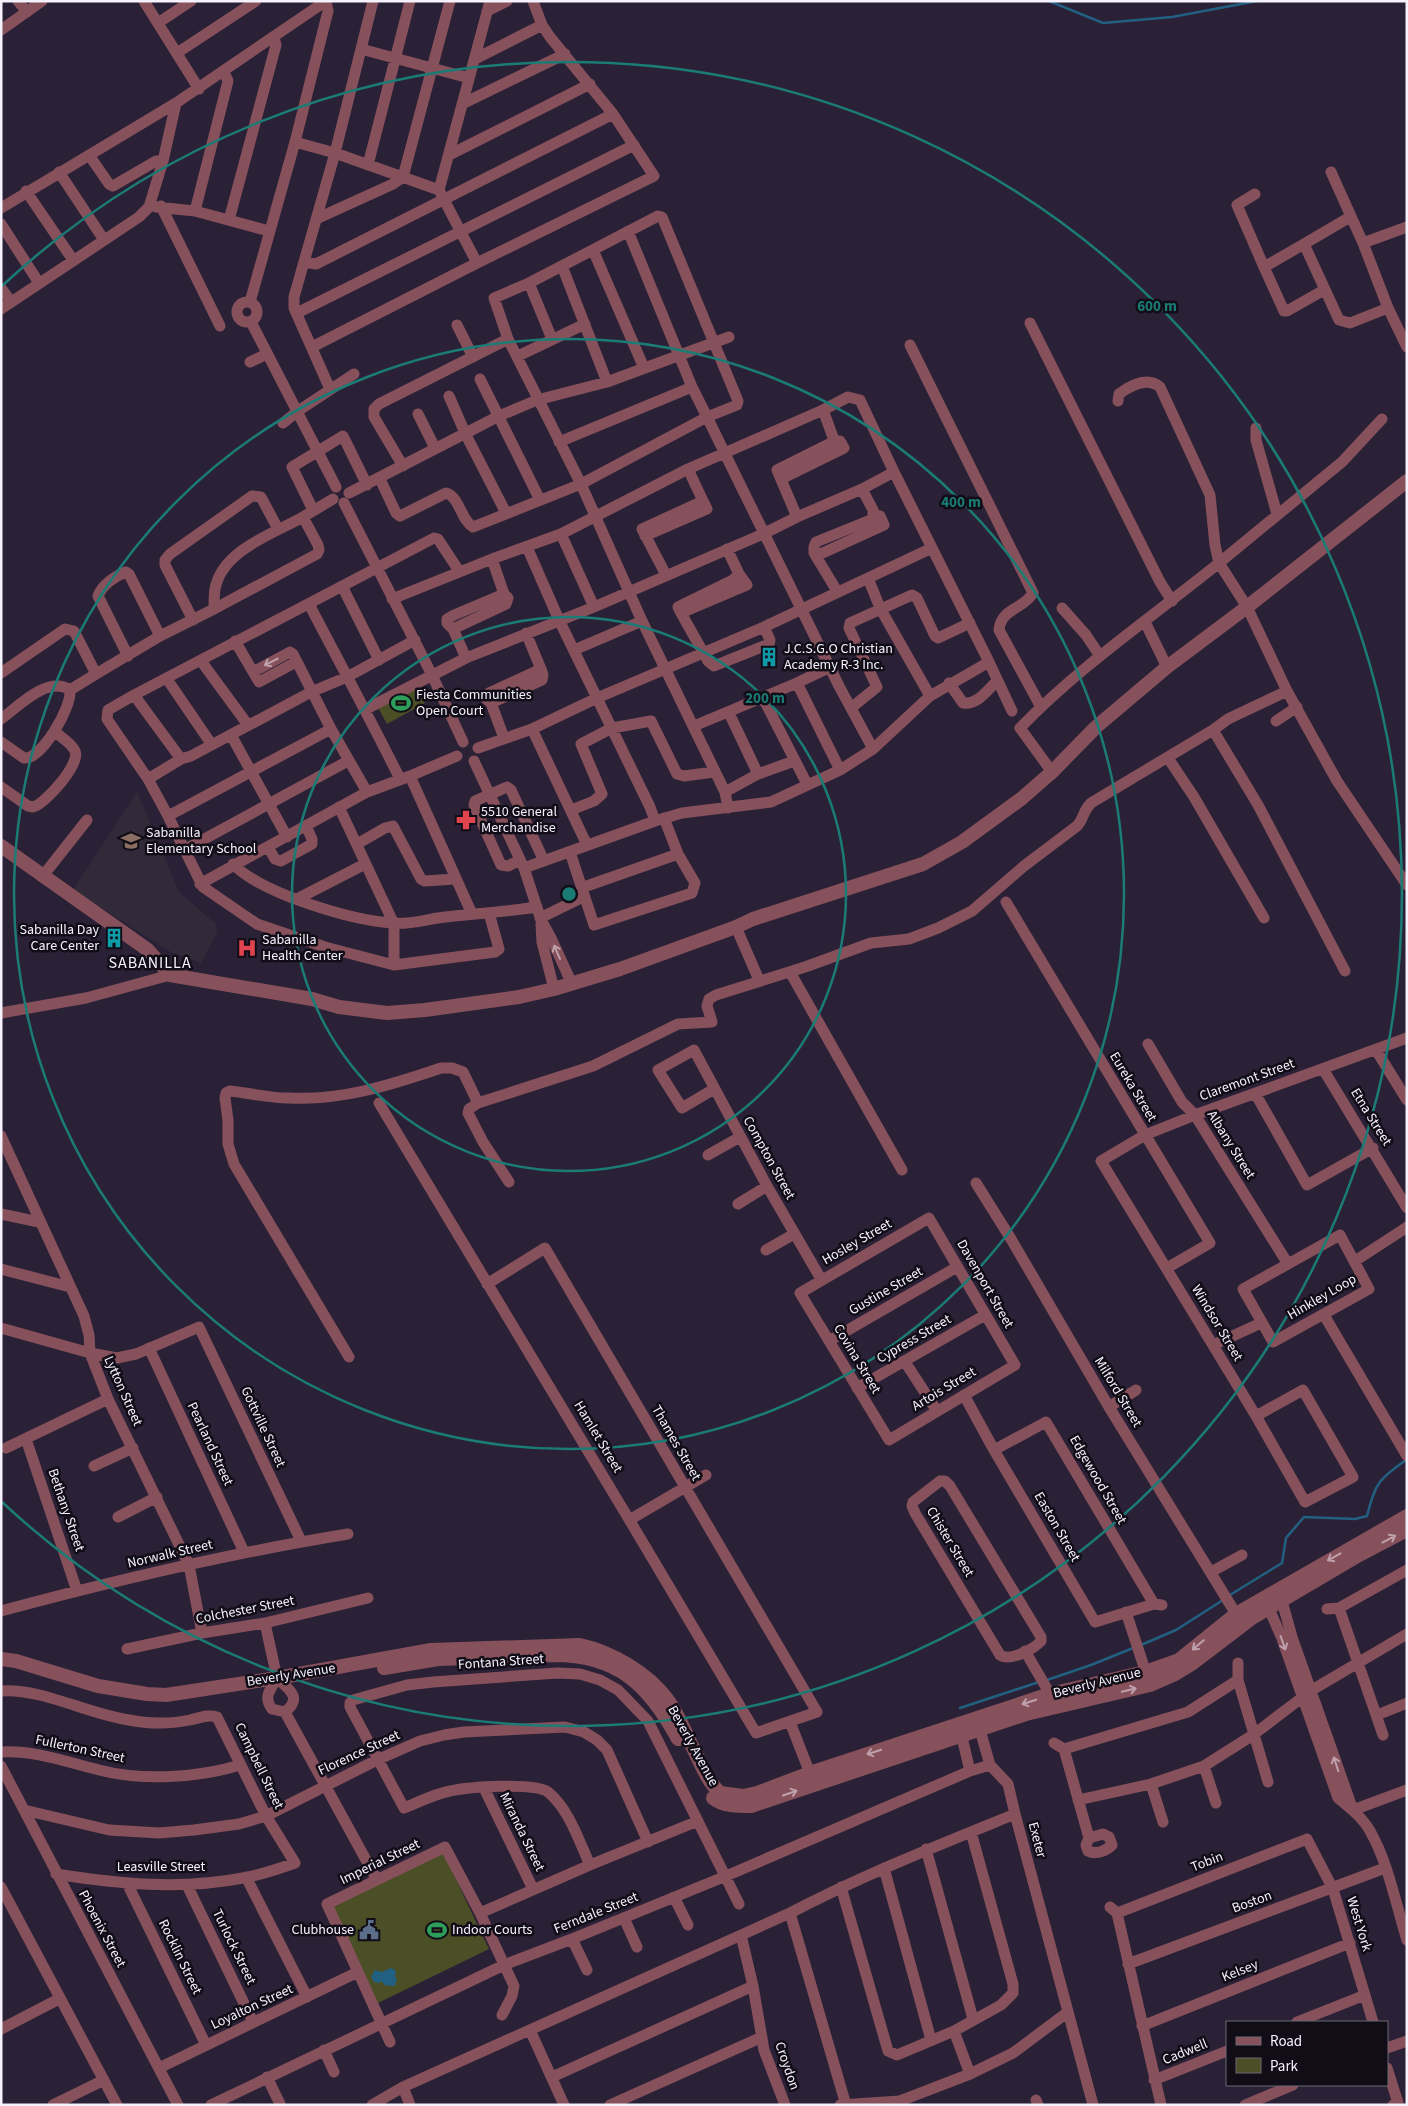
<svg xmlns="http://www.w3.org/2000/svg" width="1408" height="2106" font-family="'Source Sans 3',sans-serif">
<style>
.education{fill:#322a39}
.green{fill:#4a4f25}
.water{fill:#226082}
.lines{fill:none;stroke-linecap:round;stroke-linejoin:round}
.stream{stroke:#226082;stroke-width:2.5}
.minor{stroke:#87515c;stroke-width:11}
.tertiary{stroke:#87515c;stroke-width:14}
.oneway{stroke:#bea1ac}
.ring{fill:none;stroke:#1a7c75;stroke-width:2.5}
.labels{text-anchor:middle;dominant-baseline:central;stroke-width:5;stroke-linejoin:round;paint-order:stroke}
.poi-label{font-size:14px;fill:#f5f1fd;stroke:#110d17;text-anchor:start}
.street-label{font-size:14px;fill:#f5f1fd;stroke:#110d17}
.quarter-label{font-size:16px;letter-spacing:1px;fill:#f5f1fd;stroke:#110d17}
.centre{fill:#1a7c75;stroke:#110d17;stroke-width:2.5}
.ring-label{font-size:15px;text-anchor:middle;font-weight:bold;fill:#1a7c75;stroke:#110d17;stroke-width:5;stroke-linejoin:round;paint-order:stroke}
</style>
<rect width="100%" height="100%" fill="#2b2137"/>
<path class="education" d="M137,792L179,892L216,924L217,933L201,963L171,952L73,890Z"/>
<path class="green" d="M414,683L425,703L387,724L376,704Z
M442,1850L489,1949L378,2003L331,1903Z"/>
<path class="water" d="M391,1968L395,1970L396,1974L394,1976L397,1978L395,1986L384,1985L382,1981L379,1983L374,1982L371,1977L375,1970L382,1972Z"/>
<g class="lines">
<path class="stream" d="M1049,1L1103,23L1172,17L1257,1
M1230,1595L1282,1563L1286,1538L1304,1517L1355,1519L1367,1516C1375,1483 1379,1479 1406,1460
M1141,1645L1176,1630L1223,1600
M1047,1680L1091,1665L1133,1648
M960,1708L1039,1682"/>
<path class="minor" d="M18,1L27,12
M144,1L199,89
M487,11L507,1
M158,23L191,1
M1,30L42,1
M361,49L469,78
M177,53L256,1
M475,59L542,25
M462,104L565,54
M295,142L335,153L439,190L477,263
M89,155L109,184L113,186L156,161H163
M449,155L590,84
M368,165L410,1
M59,172L104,240
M1331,172L1363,243L1388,308L1407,347
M439,190L490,1
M26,191L73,260
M1255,194L1237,205L1264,267L1304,244
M161,206L220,326
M156,207L195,211L269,231
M1,208L176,103
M195,211L228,81L224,72
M1350,217L1304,244L1339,320L1350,323L1388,308
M316,219L393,184L403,177L450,1
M229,220L276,45L274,38
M1,224L39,283
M1363,243L1407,227
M593,250L644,368
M304,262L316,264L613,114
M562,266L607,382
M1264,267L1284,311H1287L1324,290
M529,283L552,339
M1,288L11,302
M237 312a10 10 0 1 1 20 0a10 10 0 1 1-20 0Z
M250,302L295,142L328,11L326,1
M1,309L139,217L149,207L163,161L176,103L326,1
M297,313L634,145
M251,322L336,487
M1030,323L1160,582L1172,601
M457,325L473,357
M910,345L1033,593C1023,610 1001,608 999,630L1041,707
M312,347L477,263L654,176L613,114L550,37L542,25L533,1
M518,356L585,324
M250,362L267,354
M480,379L540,500
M330,389L294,308V297L335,153L373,1
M449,396L465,433L506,513
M1118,401L1119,394C1131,385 1147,376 1160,387L1210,495L1215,545L1219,563L1342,462L1382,419
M418,414L435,448
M283,423L298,411L354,374
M1256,428V440L1277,514
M559,442L692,387L628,231
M403,466L374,417V409L379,404L508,339
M380,479L396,513L400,516L446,493C460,497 460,519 473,527L581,484L707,417L692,387
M781,479L844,448L840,441L834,440
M349,493L499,416L537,400L607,382L729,337
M344,503L432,675L463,742
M313,510L292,467L343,436L367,485
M797,517L777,470L831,443L834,440L823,410
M561,534L594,607
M645,536L707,509L703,501
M527,547L559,620L650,807L655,821
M727,549L739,574L733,580L678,607L681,613L708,661L714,666L769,644L770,640L764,627
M816,556L884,525L880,516L874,515
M492,559L504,594
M459,571L438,539L434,538L134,695L108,710L107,719L148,779L168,816L203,887L257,924L325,947L394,965L495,952L499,949L489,913
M666,575L642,529L703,501L688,469
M868,578L880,608L930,696
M342,586L379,660
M837,591L814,553V547L816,542L873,519V510L862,489
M504,594L508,598L506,604L453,629L447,623V619L454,615Z
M392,599L492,559L561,534L688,469L823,410L848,397L860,400L894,472L989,662L1012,711
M309,604C339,662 371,720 400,779
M1062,608L1086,635L1100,656
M214,609L317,554L319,550L318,545L303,517
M681,613L747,585L739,574
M193,620L165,565V560L170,554L252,496L261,497L278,529
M1145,622L1167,667
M453,629L466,658
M526,633L541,669
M235,641L259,682L296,662
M574,650L642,621
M128,656L98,596C102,585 115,576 126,572L129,574L160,636
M201,661L248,725
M541,669L543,675L542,680L491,703L486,699L489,693Z
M253,672L290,652L293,654L331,729L367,792
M1,673L65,629L74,631L96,674L70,690C72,708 41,760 24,758L1,742
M96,674L160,636L214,609C214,602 214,595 215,589C222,550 273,534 303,517C313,511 323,505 333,499
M167,679L212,745
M797,683L840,770
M949,683L963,703C978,705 987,690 997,681
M134,695L181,759
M763,698L807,784
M491,703L504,738
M851,708L877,687L849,628L850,623L912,595L917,598L935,636L938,638L970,623
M366,709L466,658L594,607L763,534L797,517L862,489L894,472
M729,713L758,774
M1,719C19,706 48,675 70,690
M1276,721L1297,707
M694,726L797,683L830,667
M532,729L587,845
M1213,730L1258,805L1345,971
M231,735L287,837
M478,748L532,729L597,698L764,627L932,548
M1168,758L1194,797L1264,918
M474,761L524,868L541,920L551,938L572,984
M1052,772L1020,728C1080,666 1152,617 1219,563L1247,607L1287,691L1337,781L1407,885
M410,776L472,914
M148,779L181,759L191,756L311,692L347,677L415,640
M1,787L28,806L33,807C45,804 81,764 75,751C72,744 61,737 55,732
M725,792L758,774L794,761
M339,807L394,924V965
M728,808L725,792L642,621L581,484L508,339L494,298L529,283L658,216L662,217L667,229L738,401L737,405L707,417L839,686L873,749
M571,810L594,801L602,794L581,744L612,728L651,721L677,774L684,776L714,772
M168,816L331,729
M357,844L385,828L393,826L421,879L425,881L455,879
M268,847L275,859L281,861L312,844V839L306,826
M184,850L348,761
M570,852L594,925L692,893L695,883L678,854L664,818
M520,860L508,866L501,865L474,805L475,801L507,787L511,790L544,861
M233,864C262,894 351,920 392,923C407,925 424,920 438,918C471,914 504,912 537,907
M524,868L655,821L682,813L771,802L840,770L873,749L930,696L989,662
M42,877L87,820
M200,884L367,792L410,776L457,756
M581,888L678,854
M297,899L365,864
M1006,902L1210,1243L1167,1268
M540,918L583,897
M541,924L542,942L554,989
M736,927L759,980
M790,972L902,1170
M1,1013L86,998L170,975
M1148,1044L1182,1102L1195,1115L1288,1264
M1376,1050L1407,1100
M1323,1069L1407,1208
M714,1089L682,1108L658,1070L694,1050L767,1186L821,1279
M1255,1093L1307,1185L1373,1148
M379,1103C504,1313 632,1522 756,1733L817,1712L545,1248L487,1284
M1,1136L84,1316L89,1335L90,1353L108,1399L189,1565L202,1633
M708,1155L740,1137
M509,1182L483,1142L468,1113L469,1109L478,1103L593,1066L678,1024L712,1022L707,1006L709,999L716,995L805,967L871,943L909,939L938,928L972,911L1024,866L1077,826C1084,819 1082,812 1091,803L1213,730L1228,719L1287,691
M976,1183L1011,1239L1109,1407L1236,1614
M738,1204L767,1186
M1,1214L39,1222
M929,1218L1015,1365L889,1440L800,1293Z
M1340,1235L1369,1289L1273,1342L1243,1289Z
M766,1250L794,1234
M1355,1261L1407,1227
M1,1269L70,1287
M1324,1315L1407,1456
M1,1328L90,1353L117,1358L136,1354L199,1327L301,1541
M829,1341L957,1267
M1213,1345L1261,1323
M149,1348L244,1552
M349,1357L234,1164L228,1144V1120L225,1098L226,1093L230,1091C249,1093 269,1098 288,1098C341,1101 391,1085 441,1068H452L463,1072L478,1103
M905,1362L937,1411
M857,1388L985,1315
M964,1395L994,1450L1095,1622
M1109,1407L1136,1390
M1256,1416L1303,1390L1353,1477L1305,1502L1256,1416L1101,1161L1145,1135L1195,1115L1407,1038
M26,1439L77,1591
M6,1448L108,1399
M994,1450L1046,1422L1154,1604
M94,1466L133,1448
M940,1481H945L950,1486L1041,1637V1641C1034,1649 1010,1662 1000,1655L915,1513L912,1506L913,1502Z
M118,1517L157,1497
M631,1519L706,1475
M1211,1572L1242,1555
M1280,1594L1292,1637L1353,1810
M1266,1602L1281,1636L1338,1798C1349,1807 1363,1818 1370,1831C1388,1862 1396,1905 1407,1940
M1339,1608L1383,1735
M1327,1609L1339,1608L1407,1570
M1,1611C116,1580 231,1553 348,1534
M1126,1612L1148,1679
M1095,1622L1154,1604L1162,1605
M265,1623L277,1678
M127,1649L202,1633L265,1623L368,1598
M1025,1651L1050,1694
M277,1678C289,1689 303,1698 285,1712L272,1709C263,1697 270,1690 277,1678Z
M1238,1680L1268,1782
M1,1691C41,1688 88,1714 129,1720C148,1724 172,1724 190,1720C200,1718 207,1714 217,1717L266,1816L295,1863C278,1869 261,1875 243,1878C181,1890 118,1884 56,1874
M285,1712L377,1880
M1377,1715L1407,1703
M790,1722L813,1781
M960,1729L970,1771
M1054,1743L1064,1749L1188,1712L1238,1680V1663
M1064,1749L1089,1838L1086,1845L1088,1851C1096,1855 1106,1851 1112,1845L1109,1837L1103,1834L1089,1838
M1,1752C36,1750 66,1762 99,1770C142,1781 198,1778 240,1765
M990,1765L1008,1784L1015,1814
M1,1766L178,2105
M1204,1766L1216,1803
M1151,1784L1163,1822
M484,1788L533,1889
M1078,1800L1151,1784L1204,1766L1253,1735L1312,1690L1407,1634
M24,1810L109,1830L159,1833L194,1830L239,1824L266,1816L377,1760L420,1741L444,1735L464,1732L565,1727L584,1732L597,1740L607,1750L648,1842
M1353,1810L1407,1790
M1307,1839L1333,1889L1373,2022
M926,1849L973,2019
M590,1865C579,1841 569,1809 548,1792C535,1782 468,1787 450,1791C434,1794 419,1802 404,1808L350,1707V1703L353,1700L407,1685L433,1682L557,1673L580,1674L600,1680L618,1690L648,1721L739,1904
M884,1868L931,2040
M246,1877L307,1997
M127,1883L206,2045
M187,1885L253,2022
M1,1887L117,2105
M841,1887L886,2044L888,2051L897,2055L954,2031L1001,2005L1013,1993V1984L971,1832
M674,1897L688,1925
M1110,1907L1117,1913L1161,2105
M480,1913L590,1865L698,1821
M790,1913L846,2105
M1117,1913L1307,1839
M624,1918L637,1947
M741,1935L753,1986L764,2050L785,2105
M572,1939L587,1970
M1128,1964L1385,1868
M1297,2022L1365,1995
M1142,2026L1350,1943
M1,2029L59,1999
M530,2030L564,2105
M954,2031L970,2074
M390,2042L327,1904L445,1847L480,1913L514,1986L512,1996L502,2015
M1387,2048L1407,2041
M324,2050L334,2072
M159,2068L358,1972
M1387,2068L1398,2103L1393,2105
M267,2077L280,2104
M552,2077L753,1986
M1154,2080L1227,2051
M403,2087L410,2105
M1036,2100L1038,2105
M53,2105L104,2080
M211,2105L504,1965L572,1939L726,1876L970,1771L990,1765L978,1723
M372,2105L403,2087L790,1913C863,1875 939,1845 1015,1814L1093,2105
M610,2105L762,2037
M840,2105L900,2101L970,2074L1013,2053L1068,2012
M1245,2105L1293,2085"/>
<path class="tertiary" d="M1,846L148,950L170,975L312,999L339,1007L387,1013L425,1010L519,997L554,989L620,969L736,927L753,919L923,864L962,842L1021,799L1052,772L1096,727L1167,667L1247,607L1407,481
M1,1659L16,1661L98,1686L147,1694L166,1695L277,1678L431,1650L580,1645C612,1652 648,1673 667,1699C677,1712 684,1729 691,1744C700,1761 706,1780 720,1793L743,1796L757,1793L810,1773L1050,1694L1145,1672L1179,1660L1236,1614L1407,1516
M384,1668L438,1659L554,1655C618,1655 649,1685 678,1739
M713,1798C722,1806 739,1806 751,1806L1026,1714L1150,1685L1175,1674L1193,1663L1252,1618L1359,1555L1407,1530"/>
</g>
<defs><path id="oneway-shaft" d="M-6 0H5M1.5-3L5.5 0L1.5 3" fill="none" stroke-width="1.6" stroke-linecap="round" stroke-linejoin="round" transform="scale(1.25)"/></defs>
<g class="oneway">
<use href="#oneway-shaft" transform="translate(271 662) rotate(153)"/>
<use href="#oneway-shaft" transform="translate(557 952) rotate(-114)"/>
<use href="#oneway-shaft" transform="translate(1389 1539) rotate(-28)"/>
<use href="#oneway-shaft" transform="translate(1334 1557) rotate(151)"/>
<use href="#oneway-shaft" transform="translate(1283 1643) rotate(71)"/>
<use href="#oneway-shaft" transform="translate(1198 1645) rotate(140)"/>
<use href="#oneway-shaft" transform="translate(1129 1690) rotate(-13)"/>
<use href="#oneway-shaft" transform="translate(1029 1702) rotate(162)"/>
<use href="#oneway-shaft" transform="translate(874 1752) rotate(162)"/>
<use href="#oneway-shaft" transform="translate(1336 1764) rotate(-108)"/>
<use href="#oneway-shaft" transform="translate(790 1793) rotate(-19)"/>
</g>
<g class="ring">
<circle cx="569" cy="894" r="277"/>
<circle cx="569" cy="894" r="555"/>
<path d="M2 286A832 832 0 1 1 2 1502"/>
</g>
<defs>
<symbol id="building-bare" viewBox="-9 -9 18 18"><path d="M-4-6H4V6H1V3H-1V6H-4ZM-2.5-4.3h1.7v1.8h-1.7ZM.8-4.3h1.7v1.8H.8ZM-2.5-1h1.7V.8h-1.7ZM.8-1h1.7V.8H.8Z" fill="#0f9aa8" stroke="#110d17" stroke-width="2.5" paint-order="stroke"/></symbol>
<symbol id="stadium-bare" viewBox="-9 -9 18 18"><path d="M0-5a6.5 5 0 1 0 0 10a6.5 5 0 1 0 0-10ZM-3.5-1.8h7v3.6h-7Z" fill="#2e9e5b" stroke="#110d17" stroke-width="2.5" paint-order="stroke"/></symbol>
<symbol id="pharmacy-bare" viewBox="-9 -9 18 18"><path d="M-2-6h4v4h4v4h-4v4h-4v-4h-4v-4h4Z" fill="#e0444e" stroke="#110d17" stroke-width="2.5" paint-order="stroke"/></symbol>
<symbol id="school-bare" viewBox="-9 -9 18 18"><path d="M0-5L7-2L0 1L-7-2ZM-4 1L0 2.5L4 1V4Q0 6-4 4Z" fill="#8d6e63" stroke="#110d17" stroke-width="2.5" paint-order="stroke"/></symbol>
<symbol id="hospital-bare" viewBox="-9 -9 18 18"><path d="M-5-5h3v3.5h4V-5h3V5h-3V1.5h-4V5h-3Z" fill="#e0444e" stroke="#110d17" stroke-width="2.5" paint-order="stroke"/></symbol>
<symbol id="civic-bare" viewBox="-9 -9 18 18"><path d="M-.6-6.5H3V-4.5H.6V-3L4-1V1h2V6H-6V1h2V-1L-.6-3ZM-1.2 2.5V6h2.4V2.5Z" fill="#5c6f8a" stroke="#110d17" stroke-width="2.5" paint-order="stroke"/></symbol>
</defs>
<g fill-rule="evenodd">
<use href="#building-bare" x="755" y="643" width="28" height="28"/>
<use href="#stadium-bare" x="387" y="689" width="28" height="28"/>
<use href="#pharmacy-bare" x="452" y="806" width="28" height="28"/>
<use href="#school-bare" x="117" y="827" width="28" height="28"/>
<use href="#building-bare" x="100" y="924" width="28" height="28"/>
<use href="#hospital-bare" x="233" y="934" width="28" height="28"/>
<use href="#civic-bare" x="355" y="1916" width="28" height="28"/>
<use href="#stadium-bare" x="423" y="1916" width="28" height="28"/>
</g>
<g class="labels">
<g class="poi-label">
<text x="784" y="649">J.C.S.G.O Christian<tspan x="784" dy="16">Academy R-3 Inc.</tspan></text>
<text x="416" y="695">Fiesta Communities<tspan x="416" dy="16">Open Court</tspan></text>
<text x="481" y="812">5510 General<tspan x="481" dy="16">Merchandise</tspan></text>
<text x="146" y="833">Sabanilla<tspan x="146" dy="16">Elementary School</tspan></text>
<text x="99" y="930" text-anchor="end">Sabanilla Day<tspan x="99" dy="16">Care Center</tspan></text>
<text x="262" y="940">Sabanilla<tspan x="262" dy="16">Health Center</tspan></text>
<text x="354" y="1930" text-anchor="end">Clubhouse</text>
<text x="452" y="1930">Indoor Courts</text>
</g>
<g class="street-label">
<text transform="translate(1247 1080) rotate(-20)">Claremont Street</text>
<text transform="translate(1133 1087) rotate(59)">Eureka Street</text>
<text transform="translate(1371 1117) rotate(58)">Etna Street</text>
<text transform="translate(1231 1145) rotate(58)">Albany Street</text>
<text transform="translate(769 1158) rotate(61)">Compton Street</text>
<text transform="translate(857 1242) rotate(-30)">Hosley Street</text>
<text transform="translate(985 1284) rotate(60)">Davenport Street</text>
<text transform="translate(886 1291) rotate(-30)">Gustine Street</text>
<text transform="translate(1322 1297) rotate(-30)">Hinkley Loop</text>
<text transform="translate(1217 1323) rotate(59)">Windsor Street</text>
<text transform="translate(914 1339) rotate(-30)">Cypress Street</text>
<text transform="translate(857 1359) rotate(59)">Covina Street</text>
<text transform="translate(944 1389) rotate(-31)">Artois Street</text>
<text transform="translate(123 1391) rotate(66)">Lytton Street</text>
<text transform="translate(1118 1392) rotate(59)">Milford Street</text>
<text transform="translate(263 1427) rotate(65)">Gottville Street</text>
<text transform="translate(598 1437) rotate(59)">Hamlet Street</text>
<text transform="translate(676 1443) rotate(60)">Thames Street</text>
<text transform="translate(210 1444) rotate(65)">Pearland Street</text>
<text transform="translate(1098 1480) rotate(60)">Edgewood Street</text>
<text transform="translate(66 1510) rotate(71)">Bethany Street</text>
<text transform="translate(1057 1527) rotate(60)">Easton Street</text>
<text transform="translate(950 1542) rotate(59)">Chister Street</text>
<text transform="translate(170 1554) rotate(-13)">Norwalk Street</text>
<text transform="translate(245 1610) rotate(-11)">Colchester Street</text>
<text transform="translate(501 1662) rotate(-4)">Fontana Street</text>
<text transform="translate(291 1675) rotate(-9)">Beverly Avenue</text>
<text transform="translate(1097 1683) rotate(-14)">Beverly Avenue</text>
<text transform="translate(693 1746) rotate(61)">Beverly Avenue</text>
<text transform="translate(80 1749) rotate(12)">Fullerton Street</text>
<text transform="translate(359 1753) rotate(-25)">Florence Street</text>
<text transform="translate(259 1766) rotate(64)">Campbell Street</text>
<text transform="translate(522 1832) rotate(64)">Miranda Street</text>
<text transform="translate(1037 1840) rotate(75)">Exeter</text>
<text transform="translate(380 1862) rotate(-26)">Imperial Street</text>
<text transform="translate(1207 1862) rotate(-21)">Tobin</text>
<text x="161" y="1867">Leasville Street</text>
<text transform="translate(1252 1902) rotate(-20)">Boston</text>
<text transform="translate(596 1913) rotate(-22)">Ferndale Street</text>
<text transform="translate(1359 1924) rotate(73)">West York</text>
<text transform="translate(102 1929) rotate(62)">Phoenix Street</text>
<text transform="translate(234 1947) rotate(64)">Turlock Street</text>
<text transform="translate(180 1957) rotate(64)">Rocklin Street</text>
<text transform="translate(1240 1971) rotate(-22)">Kelsey</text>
<text transform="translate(252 2007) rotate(-25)">Loyalton Street</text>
<text transform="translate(1185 2052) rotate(-22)">Cadwell</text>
<text transform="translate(787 2066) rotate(71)">Croydon</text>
</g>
<g class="quarter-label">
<text x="150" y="963">SABANILLA</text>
</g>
</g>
<circle cx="569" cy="894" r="8" class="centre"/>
<g class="ring-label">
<text x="1157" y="311">600 m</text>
<text x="961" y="507">400 m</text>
<text x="765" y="703">200 m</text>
</g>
<rect width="1408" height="2106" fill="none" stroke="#f5f1fd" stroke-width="5"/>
<rect x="1226" y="2021" width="162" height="65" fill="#110d17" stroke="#6c6873"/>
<rect x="1236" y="2037" width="25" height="8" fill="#87515c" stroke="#6c6873"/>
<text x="1270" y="2046" font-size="15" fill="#f5f1fd">Road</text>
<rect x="1236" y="2058" width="25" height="15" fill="#4a4f25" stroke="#6c6873"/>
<text x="1270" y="2071" font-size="15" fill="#f5f1fd">Park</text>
</svg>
